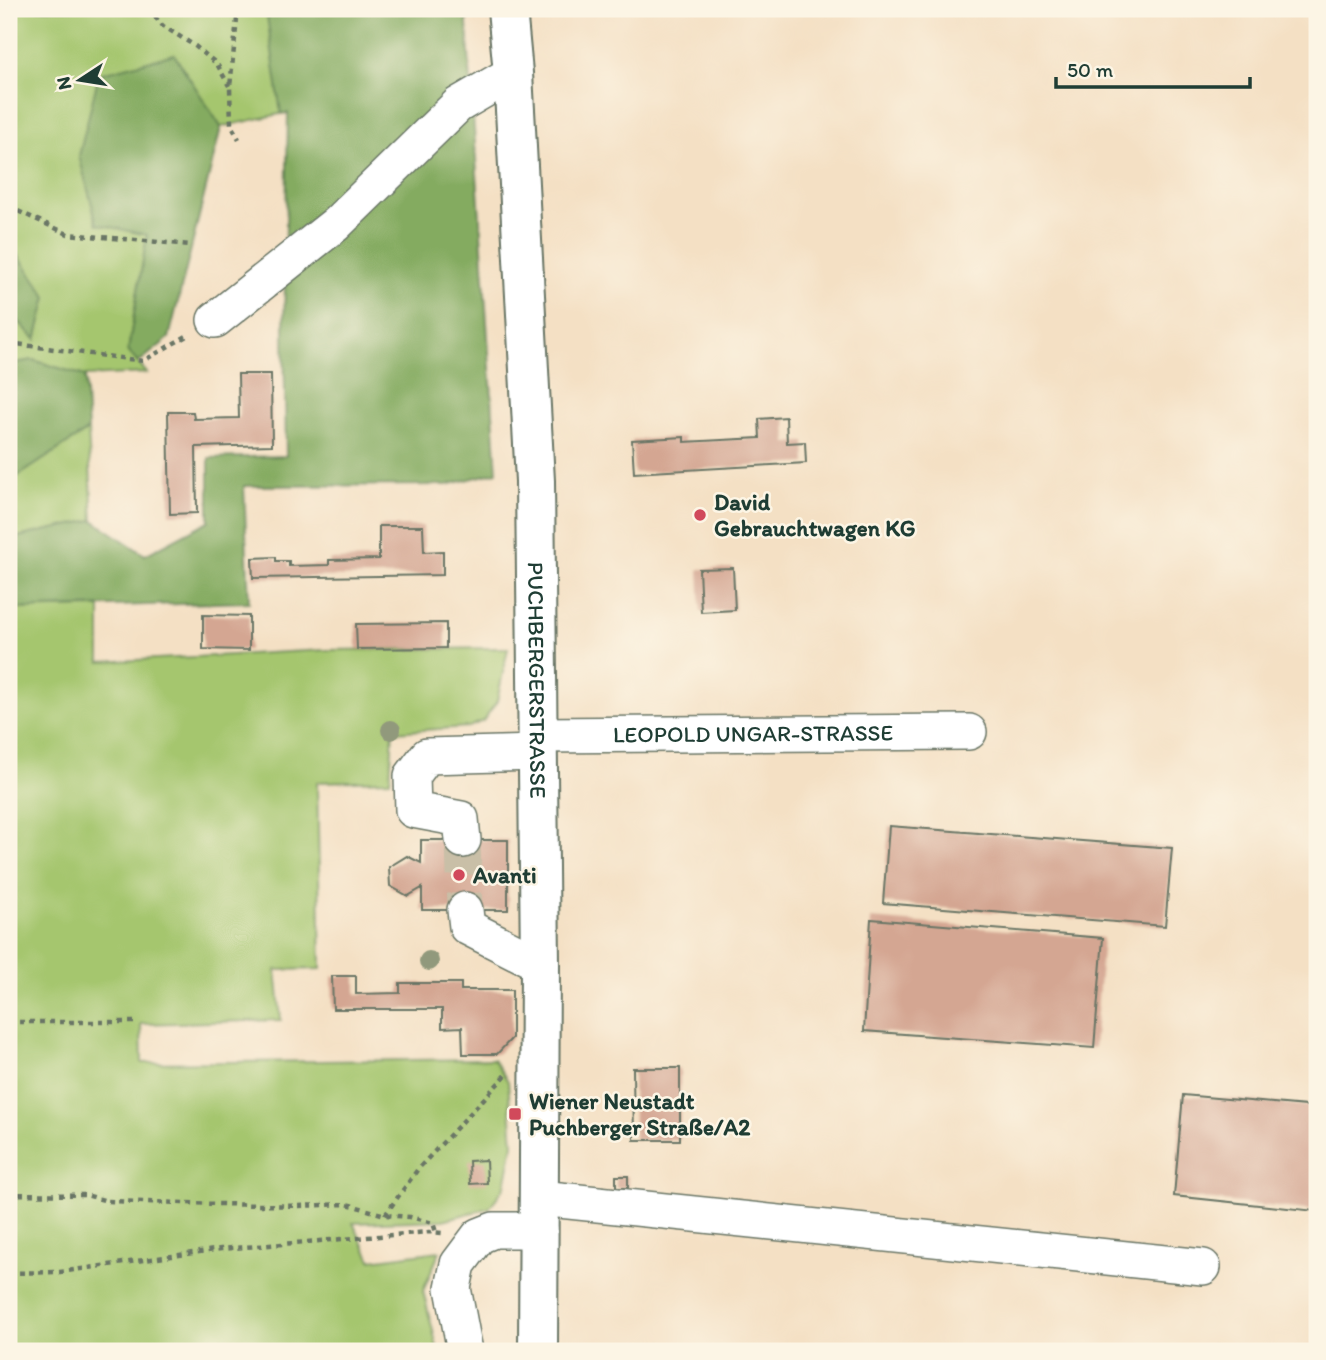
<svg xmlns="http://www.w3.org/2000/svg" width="1326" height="1360" font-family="Itim,sans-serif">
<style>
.green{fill:#a5c66e;stroke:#628251;stroke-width:2}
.forest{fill:#84ab61;stroke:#52744a;stroke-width:2}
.building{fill:#d4a692}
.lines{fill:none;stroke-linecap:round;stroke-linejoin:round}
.minor-tunnel{stroke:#c9bfa7;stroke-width:35;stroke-dasharray:35 18;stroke-linecap:butt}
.minor-casing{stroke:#6a7666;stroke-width:38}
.major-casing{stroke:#6a7666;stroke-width:42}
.path{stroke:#6a7666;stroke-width:4.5;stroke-dasharray:5 5;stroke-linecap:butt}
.minor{stroke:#fff;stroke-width:35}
.major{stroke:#fff;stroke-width:38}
.tree{fill:#91997c}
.poi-dot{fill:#d1495b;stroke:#fcf5e5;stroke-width:2.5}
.labels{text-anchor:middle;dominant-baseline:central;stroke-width:5;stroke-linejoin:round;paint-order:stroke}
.poi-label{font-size:23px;font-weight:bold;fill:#1f3d34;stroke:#fcf5e5;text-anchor:start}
.street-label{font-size:23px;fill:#1f3d34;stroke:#fcf5e5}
</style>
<rect width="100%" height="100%" fill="#fcf5e5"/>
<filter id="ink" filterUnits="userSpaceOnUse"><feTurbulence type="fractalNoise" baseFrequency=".0143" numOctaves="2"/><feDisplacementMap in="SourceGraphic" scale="14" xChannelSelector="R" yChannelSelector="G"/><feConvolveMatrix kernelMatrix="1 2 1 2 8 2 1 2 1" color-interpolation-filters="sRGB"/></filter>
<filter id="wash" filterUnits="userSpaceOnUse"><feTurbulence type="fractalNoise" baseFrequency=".00686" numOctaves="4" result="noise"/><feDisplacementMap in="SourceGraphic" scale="28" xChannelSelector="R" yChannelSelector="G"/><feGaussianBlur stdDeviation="1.57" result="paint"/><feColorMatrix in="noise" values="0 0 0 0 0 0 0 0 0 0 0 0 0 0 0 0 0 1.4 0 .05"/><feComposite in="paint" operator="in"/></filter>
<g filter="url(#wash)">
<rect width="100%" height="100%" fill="#f4e0c4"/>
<path class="green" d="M9,9H466L289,112L221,127L189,256L145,249L128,351L147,373L85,376L33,360L9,364V311L36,340L47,297L13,249L9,247Z
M88,430L93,520L9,539V482Z
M100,607V662L326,650L508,648L497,701L483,721L469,727L393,732L390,780L317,782L321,969L276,970L281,1020L141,1024L142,1063L493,1059L508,1081L513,1144L505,1186L489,1208L443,1220L353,1223L371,1260L440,1251L423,1291L438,1351H9V609Z"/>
<path class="forest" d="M266,9H466L497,472L447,485L244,486L249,602L9,609V539L93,520L145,555L209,521V458L286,456L284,330L288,113L281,114Z
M174,54L221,127L169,338L138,363L128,351L147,235L97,224L79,156L99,74Z
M9,247L13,248L47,297L36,340L9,311Z
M33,360L85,376L88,430L9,482V364Z"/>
<g id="blocks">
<path class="building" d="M238,374H271L272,445L196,447L197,513L170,514L168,412H193L194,419L239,418Z
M786,417L787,443L805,442L806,463L634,473L632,440L684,437V442L760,438L759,419Z
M379,526H423L424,552L443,551V575L253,578L252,558L276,557V561H289V566L329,565V560L379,559Z
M733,568L735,610L701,612L699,569Z
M203,615L249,616V650L203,649Z
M446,623V648L357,649L356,624Z
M889,826L1172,848L1165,926L883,903Z
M421,840H508V910H422V888L408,896L390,886L389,867L407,856L421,863Z
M871,919L1103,938L1094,1048L864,1031Z
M332,976H356V994L400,993V983H461V990H512V1038L497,1054H463L462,1027L442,1028V1009H333Z
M633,1068H680V1140H634Z
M1183,1095L1317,1107L1315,1211L1174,1196Z
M486,1160L487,1183L470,1184L469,1161Z
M616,1176H628V1188H616Z"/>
</g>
</g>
<g filter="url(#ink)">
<use href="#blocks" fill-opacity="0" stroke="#6a7666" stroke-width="2"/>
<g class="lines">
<path class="minor-tunnel" d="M463,840L465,910"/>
<defs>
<g id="minor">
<path d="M215,320L336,224L458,105L513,73"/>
<path id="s1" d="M538,735L969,732"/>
<path d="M463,840L461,819L413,810L412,776L427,756L538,753"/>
<path d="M465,910L467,927L540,964"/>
<path d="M540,1198L1203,1267"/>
<path d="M465,1351L453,1288L458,1264L479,1236L494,1230H540"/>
</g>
<g id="major">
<path id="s2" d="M507,9L513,73L535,481L540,964L538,1351"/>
</g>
</defs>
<use href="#minor" class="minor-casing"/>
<use href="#major" class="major-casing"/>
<path class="path" d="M148,9L163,26L195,46L217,64L229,86
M238,9L230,87L231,125L239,139
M9,207L68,234L191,245
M9,343L143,361L190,334
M9,1022H136
M9,1194L86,1195L107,1201L299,1206L347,1204L385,1215L410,1217L433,1223L436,1232
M385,1215L418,1169L507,1074
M9,1273L60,1272L221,1249L429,1232L443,1233"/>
<use href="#minor" class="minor"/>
<use href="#major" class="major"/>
</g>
<g class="tree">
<circle cx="391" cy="730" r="10"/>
<circle cx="429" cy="961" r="10"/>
</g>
</g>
<g class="poi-dot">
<circle cx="700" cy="515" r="7"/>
<circle cx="459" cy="875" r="7"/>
<rect x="508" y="1107" width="14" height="14" rx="3.5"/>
</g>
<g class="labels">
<g class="poi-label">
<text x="714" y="502">David<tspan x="714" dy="26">Gebrauchtwagen KG</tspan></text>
<text x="473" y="875">Avanti</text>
<text x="529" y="1101">Wiener Neustadt<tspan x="529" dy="26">Puchberger Straße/A2</tspan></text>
</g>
<g class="street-label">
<text stroke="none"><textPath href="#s2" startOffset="672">PUCHBERGERSTRASSE</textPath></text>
<text stroke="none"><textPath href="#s1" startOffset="215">LEOPOLD UNGAR-STRASSE</textPath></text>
</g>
</g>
<rect width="1326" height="1360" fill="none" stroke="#fcf5e5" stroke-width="35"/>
<g transform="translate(80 80) rotate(258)" stroke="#fcf5e5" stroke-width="5" paint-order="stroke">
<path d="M0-5L12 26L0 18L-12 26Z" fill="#1f3d34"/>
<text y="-10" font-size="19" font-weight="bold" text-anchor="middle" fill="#1f3d34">N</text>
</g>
<path d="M1056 77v10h194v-10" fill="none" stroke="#1f3d34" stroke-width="3.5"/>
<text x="1067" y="77" font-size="21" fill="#1f3d34" stroke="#fcf5e5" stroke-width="5" paint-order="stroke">50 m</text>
</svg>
